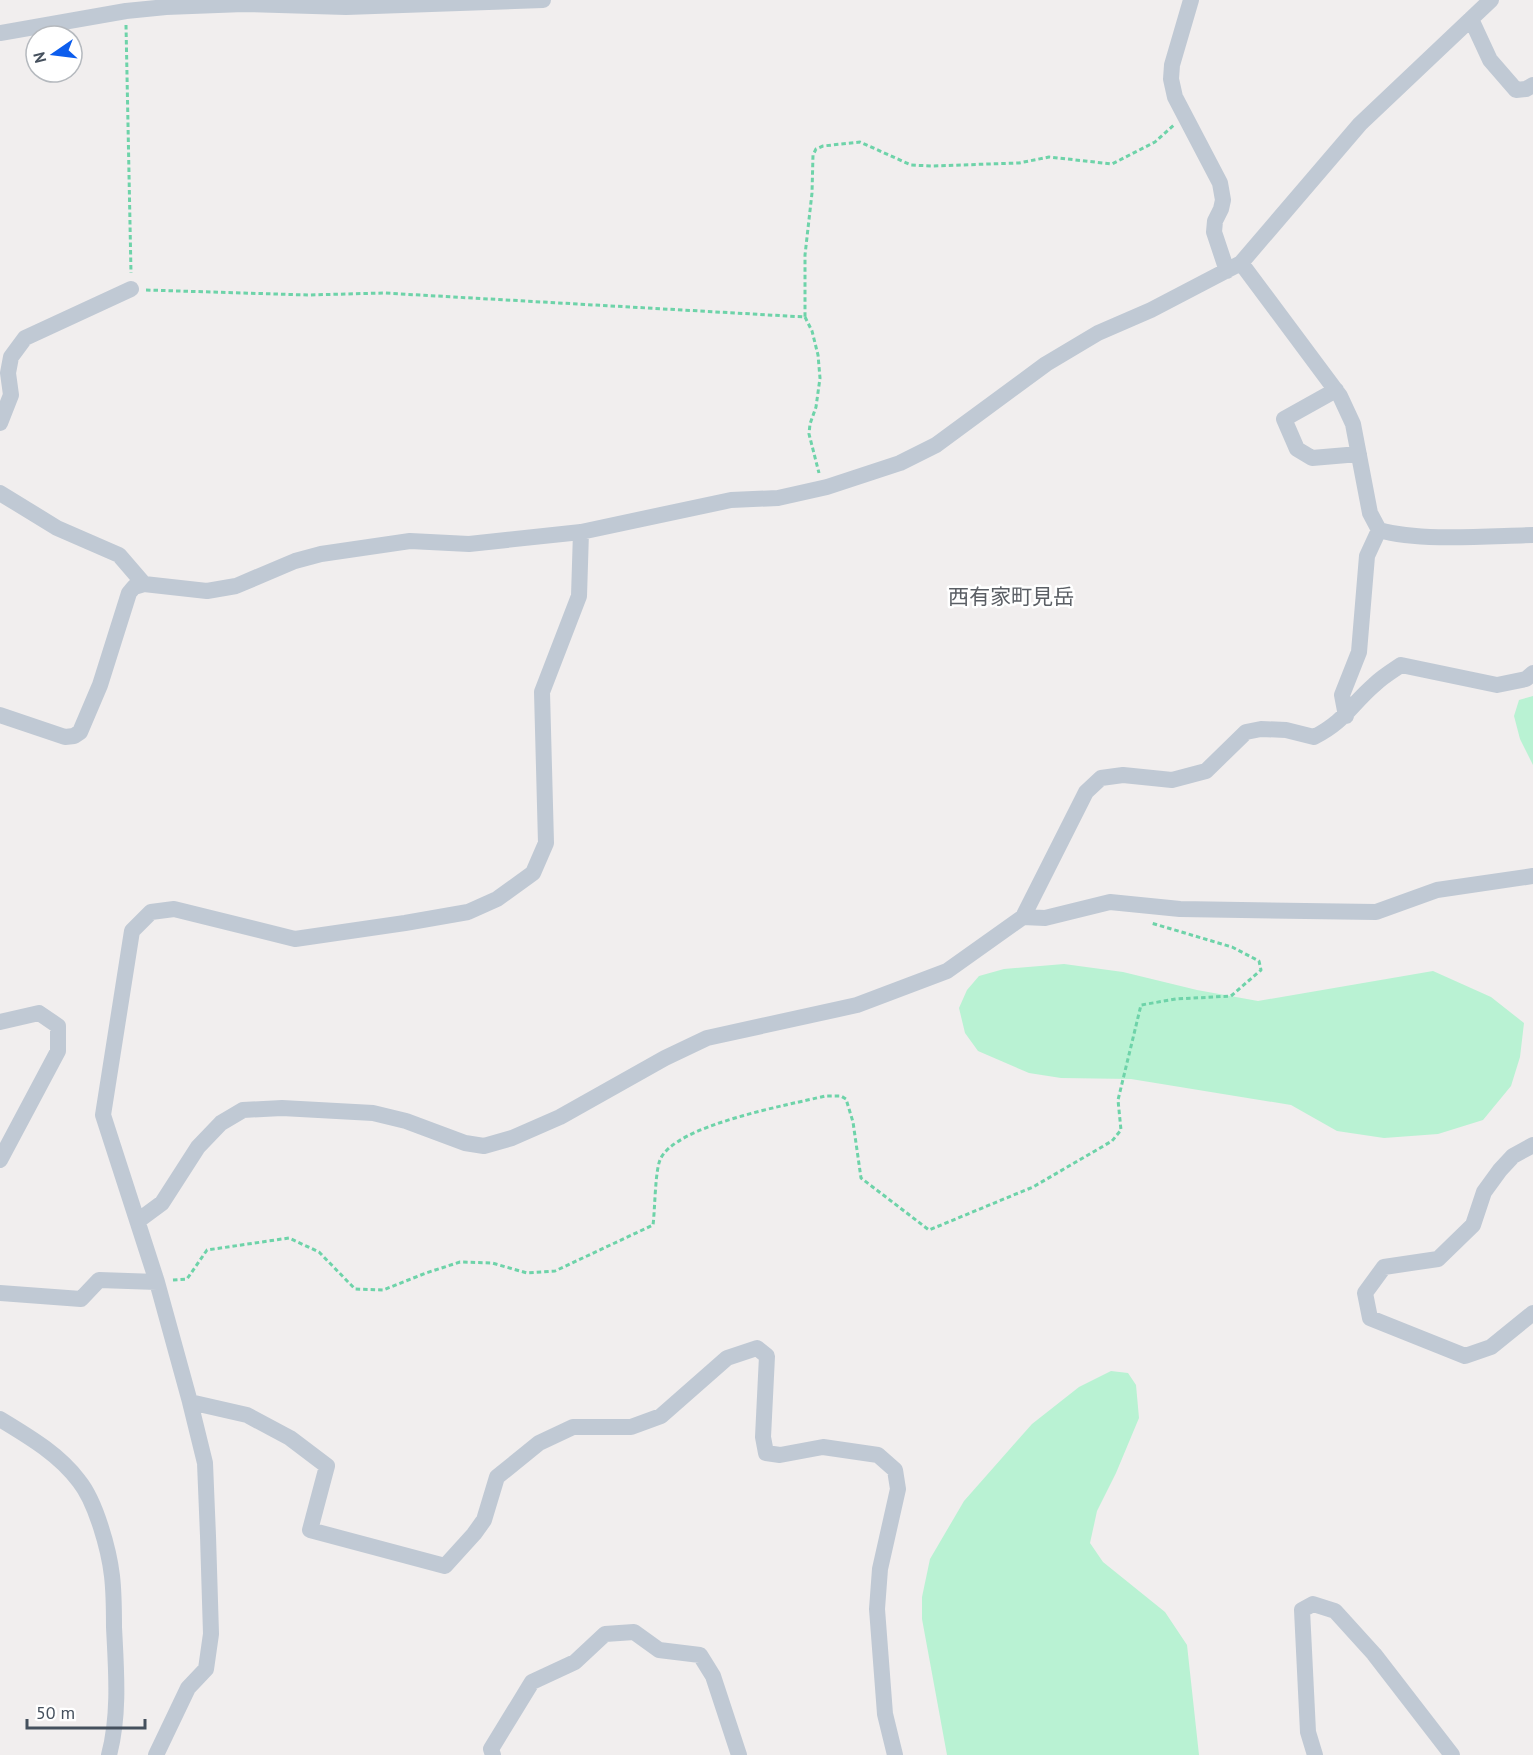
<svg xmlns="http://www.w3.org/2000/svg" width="1533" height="1755" font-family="'PT Sans','Noto Sans JP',sans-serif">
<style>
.green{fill:#b9f2d3}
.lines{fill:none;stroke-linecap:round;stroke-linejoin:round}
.path{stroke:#6ed3a9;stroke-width:3;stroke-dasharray:4.5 3;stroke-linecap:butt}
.minor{stroke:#c0c9d4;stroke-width:16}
.labels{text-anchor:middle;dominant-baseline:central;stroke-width:5;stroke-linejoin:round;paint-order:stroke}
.quarter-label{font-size:21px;fill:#5a5e64;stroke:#fff}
</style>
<rect width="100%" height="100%" fill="#f1eeee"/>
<path class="green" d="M1533,696V765L1520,739L1514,716L1519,700Z
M1064,964L1123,972L1197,990L1258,1001L1433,971L1491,997L1524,1023L1520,1057L1511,1086L1483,1120L1438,1134L1384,1138L1337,1131L1291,1105L1131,1079L1061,1078L1029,1073L978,1051L965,1033L959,1008L967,990L979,976L1004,969Z
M1111,1371L1128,1373L1136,1385L1139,1418L1116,1473L1097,1511L1090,1543L1103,1562L1165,1612L1187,1645L1199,1755H947L922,1619V1597L930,1559L964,1501L1032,1424L1079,1387Z"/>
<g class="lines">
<path class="path" d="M126,25L131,273
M146,290L308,295L384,293L805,317V255L812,193L813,155L816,149L823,146L860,142L911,165L931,166L1019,163L1049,157L1112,164L1155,142L1174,125
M805,317L812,331L818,355L820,378L816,407L810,424L809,434L819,473
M173,1280L187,1279L207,1250L289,1238L319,1252L355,1289L383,1290L426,1273L460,1262L492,1263L527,1273L555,1271L653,1225C655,1210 655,1172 660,1160C674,1125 789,1105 825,1096H841L846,1099L853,1122L861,1178L929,1230L1033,1187L1112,1141L1121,1130L1118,1100L1141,1005L1176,999L1231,996L1261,970L1259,961L1232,947L1151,923"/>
<path class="minor" d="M1191,0L1172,65L1171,79L1175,97L1220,183L1223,200L1221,209L1215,221L1214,232L1227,271
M1471,19L1490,60L1516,90L1526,89L1533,85
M0,33L126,11L166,7L244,4L346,7L543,0
M1241,263L1340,396L1353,424L1370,513L1379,530C1421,542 1488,536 1533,535
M1336,390L1284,419L1297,449L1312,458L1359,454
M0,423L11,395L8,373L11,357L25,338L131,289
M0,493L57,528L119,555L144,584
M0,715L65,737L74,736L80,732L100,685L129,593L134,587L144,584L207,591L236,586L295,561L321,554L410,541L469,544L581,532L731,500L778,498L827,487L900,463L936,445L1046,364L1098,333L1151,310L1241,263L1360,124L1491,0
M1346,716L1342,695L1359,652L1367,556L1379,530
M1023,917L1045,918L1110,902L1180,909L1376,912L1437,890L1533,876
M0,1022L39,1013L58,1026V1051L0,1160
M1533,1145L1513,1156L1500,1170L1484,1192L1473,1225L1438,1259L1384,1267L1365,1293L1370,1318L1465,1356L1491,1347L1533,1313
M139,1220L162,1203L198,1147L221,1123L243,1110L282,1108L373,1113L406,1121L465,1143L484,1146L512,1138L560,1117L665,1058L707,1038L857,1005L947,971L1023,917L1086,792L1101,778L1123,775L1172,780L1206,771L1246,732L1261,729L1286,730L1314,737C1345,721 1350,706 1374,685C1382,677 1392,671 1401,665L1497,685L1526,679L1533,673
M0,1293L81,1299L99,1280L157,1282
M190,1402L247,1415L290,1438L327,1466L310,1530L445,1566L474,1534L484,1520L497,1477L539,1443L573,1427H631L661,1416L727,1358L757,1348L767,1356L763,1437L766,1453L780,1455L823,1447L878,1455L895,1470L898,1489L880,1569L877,1609L885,1714L895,1755
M0,1419C28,1436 59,1454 79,1481C96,1502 109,1550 112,1576C114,1593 114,1610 114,1627C116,1668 120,1714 109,1755
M156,1755L188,1688L206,1669L211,1634L208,1536L205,1463L190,1402L157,1282L103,1115L132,931L151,912L174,909L295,939L405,923L468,912L497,899L533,873L546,843L542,692L579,596L581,532
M493,1755L491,1749L532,1682L575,1662L605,1634L634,1632L659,1650L700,1655L713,1676L739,1755
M1315,1755L1308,1732L1302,1610L1313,1604L1335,1611L1374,1654L1452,1755"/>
</g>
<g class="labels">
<g class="quarter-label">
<text x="1011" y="596">西有家町見岳</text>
</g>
</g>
<g transform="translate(54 54) rotate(256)"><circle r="28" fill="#ffffff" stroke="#b5b9be" stroke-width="1.5"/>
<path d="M0-4.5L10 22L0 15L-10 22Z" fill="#0c5ded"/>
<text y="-9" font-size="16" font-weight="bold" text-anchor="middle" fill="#45505d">N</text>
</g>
<path d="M27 1719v9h118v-9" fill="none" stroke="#45505d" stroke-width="3"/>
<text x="36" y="1719" font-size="18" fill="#45505d" stroke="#ffffff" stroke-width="4.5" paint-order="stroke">50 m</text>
</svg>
